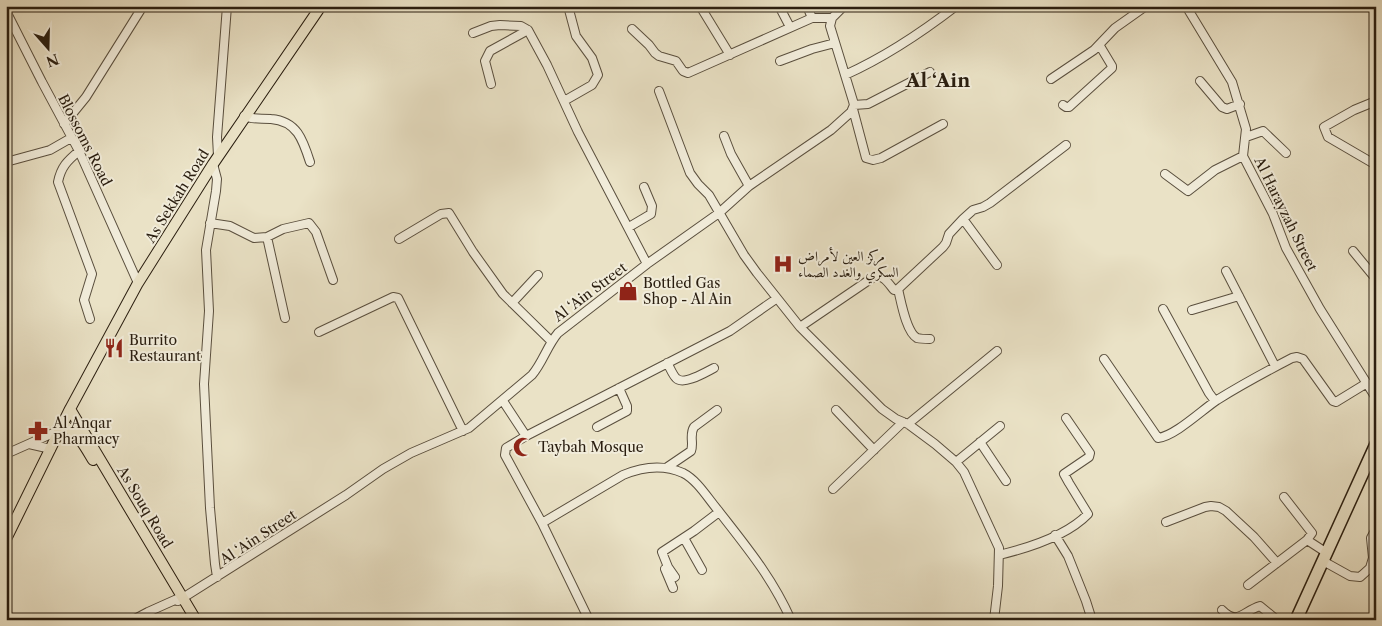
<svg xmlns="http://www.w3.org/2000/svg" width="1382" height="626" font-family="'Libre Caslon Text',Amiri,serif">
<style>
.lines{fill:none;stroke-linecap:round;stroke-linejoin:round}
.minor-casing{stroke:#5a4f3e;stroke-width:10}
.major-casing{stroke:#2a1e10;stroke-width:12}
.highway-casing{stroke:#2a1e10;stroke-width:14}
.minor{stroke:#f1ecda;stroke-width:8}
.major{stroke:#eae2c6;stroke-width:10}
.highway{stroke:#eae2c6;stroke-width:11}
.labels{text-anchor:middle;dominant-baseline:central;stroke-width:4;stroke-linejoin:round;paint-order:stroke}
.street-label{font-size:14px;fill:#2a1e10;stroke:#f1ecda}
.poi-label{font-size:14px;fill:#2a1e10;stroke:#f1ecda;text-anchor:start}
.district-label{font-size:19px;font-weight:bold;fill:#2a1e10;stroke:#f1ecda}
</style>
<rect width="100%" height="100%" fill="#eae2c6"/>
<filter id="stains"><feTurbulence type="fractalNoise" baseFrequency=".004" numOctaves="4"/><feColorMatrix values="0 0 0 0 .2 0 0 0 0 .09 0 0 0 0 .02 0 0 0 .5 -.17"/></filter>
<radialGradient id="worn" r=".72"><stop offset=".6" stop-color="#630" stop-opacity="0"/><stop offset="1" stop-color="#630" stop-opacity=".3"/></radialGradient>
<g class="lines">
<defs>
<path id="minor" d="M700,6L730,55
M779,6L790,27
M807,6L812,18
M1186,6L1232,82L1246,129L1243,156L1273,214L1286,248L1320,309L1376,398
M6,11L42,82L79,151L138,283
M632,29L649,45L655,53L659,56L676,61L683,71L688,73L812,18H832
M473,33L491,26L500,25L521,26L528,30L547,65L578,132L647,264
M780,61L812,49L835,43
M845,75C885,57 921,33 956,6
M1051,79L1094,50L1115,28L1146,6
M1200,81L1222,107L1227,109L1240,104
M491,84L485,61L490,51L528,30
M659,91L690,173L698,184L709,195L744,255L757,273L800,327L882,409L896,419L908,424L935,444L956,462L964,472L999,548L998,586L994,620
M564,101L592,85L598,75L592,58L576,36L568,6
M1376,101L1354,110L1324,127L1328,137L1376,165
M854,105L868,104L930,72
M1063,105L1066,107H1069L1112,68V66L1100,46
M853,109L866,158L873,160L881,158L943,124
M244,116C253,120 262,118 271,119C297,121 303,140 310,162
M64,124L86,97L143,6
M724,136L731,154L749,186
M1246,137L1263,131L1286,153
M79,151C67,161 61,167 58,182L92,274L84,300L90,319
M218,156L217,137L227,6
M6,162L50,150L71,138
M213,164L217,179L216,191L206,250L209,311L204,384L210,508L215,564L217,577
M1165,174L1188,191L1215,170L1243,156
M963,219L997,265
M210,223L230,226L254,238L267,237L285,318
M629,227L651,214L652,206L644,187
M267,237L283,229L309,223L316,232L333,280
M399,239L441,214L449,213L473,252L503,294L551,341
M1353,251L1376,279
M1226,271L1275,366
M898,289L943,247L946,243L949,234L963,219L973,210L983,207L990,203L1066,145
M898,289C901,301 906,332 917,338C921,339 925,339 930,339
M512,303L538,275
M1163,309L1209,393L1215,401
M1192,310L1239,296
M800,327L875,276C884,275 889,284 894,290L898,289
M319,332L393,297L398,298L463,431
M1104,359L1158,438C1175,436 1202,410 1217,400C1241,385 1267,371 1292,358L1297,357L1303,359L1333,401L1336,402L1367,383
M667,363C670,367 672,374 676,378C683,386 706,372 714,368
M503,401L526,436
M836,410L874,450
M908,424L997,351
M597,427L627,411V406L619,388
M980,442L1006,481
M29,444L51,449
M6,454L60,430
M956,462L1000,426
M666,468L691,451C694,443 689,435 694,427L717,410
M833,489L903,422
M1166,522L1205,507L1211,506L1219,507L1226,511L1254,537L1277,563
M542,523L623,475C642,467 663,464 683,473C697,480 707,497 717,509C745,545 772,577 791,620
M1055,535L1068,556L1086,601L1092,620
M684,538L702,570
M1307,540L1327,553
M999,555C1028,548 1067,536 1088,514L1069,483L1064,474L1089,457L1090,453L1066,418
M1323,561L1350,576L1360,577L1370,568L1373,558L1371,538L1376,529
M665,569L673,588
M675,577L668,567L662,552L694,531L719,512
M1248,585L1307,540L1312,533L1284,497
M178,601L346,495L383,469L411,453L469,428L532,375C543,362 547,346 558,333L647,264L719,213L749,186L831,130L851,112L854,105L853,101L830,26L832,18L844,6
M1222,610C1238,626 1243,611 1260,606L1277,620
M133,620L148,612L177,599
M589,620L542,523L505,455L506,448L526,436L730,331L776,299"/>
<path id="major" d="M70,409L196,620
M63,425C78,433 84,445 93,460
M6,539L70,409L138,283L213,164L321,6"/>
<path id="highway" d="M1296,620L1376,444"/>
</defs>
<use href="#minor" class="minor-casing"/>
<use href="#major" class="major-casing"/>
<use href="#highway" class="highway-casing"/>
<use href="#minor" class="minor"/>
<use href="#major" class="major"/>
<use href="#highway" class="highway"/>
</g>
<defs>
<symbol id="hospital-bare" viewBox="-9 -9 18 18"><path d="M-5-5h3v3.5h4V-5h3V5h-3V1.5h-4V5h-3Z" fill="#8f2418" stroke="#f1ecda" stroke-width="2.5" paint-order="stroke"/></symbol>
<symbol id="shop-bare" viewBox="-9 -9 18 18"><path d="M-5-2.5h2.3a2.7 3.5 0 0 1 5.4 0H5L5.5 6h-11ZM-1.5-2.5h3a1.5 2.3 0 0 0-3 0Z" fill="#8f2418" stroke="#f1ecda" stroke-width="2.5" paint-order="stroke"/></symbol>
<symbol id="restaurant-bare" viewBox="-9 -9 18 18"><path d="M-5-6h1v4h1v-4h1v4h1v-4h1v5L-1.5 .5V6h-2V.5L-5-1ZM5-6V6H3V1.5H1.5Q1.5-4 5-6Z" fill="#8f2418" stroke="#f1ecda" stroke-width="2.5" paint-order="stroke"/></symbol>
<symbol id="pharmacy-bare" viewBox="-9 -9 18 18"><path d="M-2-6h4v4h4v4h-4v4h-4v-4h-4v-4h4Z" fill="#8f2418" stroke="#f1ecda" stroke-width="2.5" paint-order="stroke"/></symbol>
<symbol id="mosque-bare" viewBox="-9 -9 18 18"><path d="M3.5-4.9A6 6 0 1 0 3.5 4.9A5 5 0 1 1 3.5-4.9Z" fill="#8f2418" stroke="#f1ecda" stroke-width="2.5" paint-order="stroke"/></symbol>
</defs>
<g fill-rule="evenodd">
<use href="#hospital-bare" x="769" y="250" width="28" height="28"/>
<use href="#shop-bare" x="614" y="277" width="28" height="28"/>
<use href="#restaurant-bare" x="100" y="334" width="28" height="28"/>
<use href="#pharmacy-bare" x="24" y="417" width="28" height="28"/>
<use href="#mosque-bare" x="509" y="433" width="28" height="28"/>
</g>
<g class="labels">
<g class="street-label">
<text transform="translate(85 140) rotate(63)">Blossoms Road</text>
<text transform="translate(177 196) rotate(-58)">As Sekkah Road</text>
<text transform="translate(1286 214) rotate(64)">Al Harayzah Street</text>
<text transform="translate(590 292) rotate(-37)">Al ‘Ain Street</text>
<text transform="translate(145 507) rotate(59)">As Souq Road</text>
<text transform="translate(258 537) rotate(-33)">Al ‘Ain Street</text>
</g>
<g class="poi-label">
<text x="798" y="256">مركز العين لأمراض<tspan x="798" dy="16">السكري والغدد الصماء</tspan></text>
<text x="643" y="283">Bottled Gas<tspan x="643" dy="16">Shop - Al Ain</tspan></text>
<text x="129" y="340">Burrito<tspan x="129" dy="16">Restaurant</tspan></text>
<text x="53" y="423">Al Anqar<tspan x="53" dy="16">Pharmacy</tspan></text>
<text x="538" y="447">Taybah Mosque</text>
</g>
<g class="district-label">
<text x="938" y="80">Al ‘Ain</text>
</g>
</g>
<rect width="1382" height="626" fill="none" stroke="#eae2c6" stroke-width="25"/>
<rect x="8" y="8" width="1367" height="611" fill="none" stroke="#2a1e10" stroke-width="2.5"/>
<rect x="12" y="12" width="1357" height="601" fill="none" stroke="#2a1e10"/>
<g transform="translate(48 48) rotate(160)" stroke="#f1ecda" stroke-width="4" paint-order="stroke">
<path d="M0-4L9 19L0 12L-9 19Z" fill="#2a1e10"/>
<text y="-8" font-size="14" font-weight="bold" text-anchor="middle" fill="#2a1e10">N</text>
</g>
<rect width="100%" height="100%" filter="url(#stains)"/>
<rect width="100%" height="100%" fill="url(#worn)"/>
</svg>
